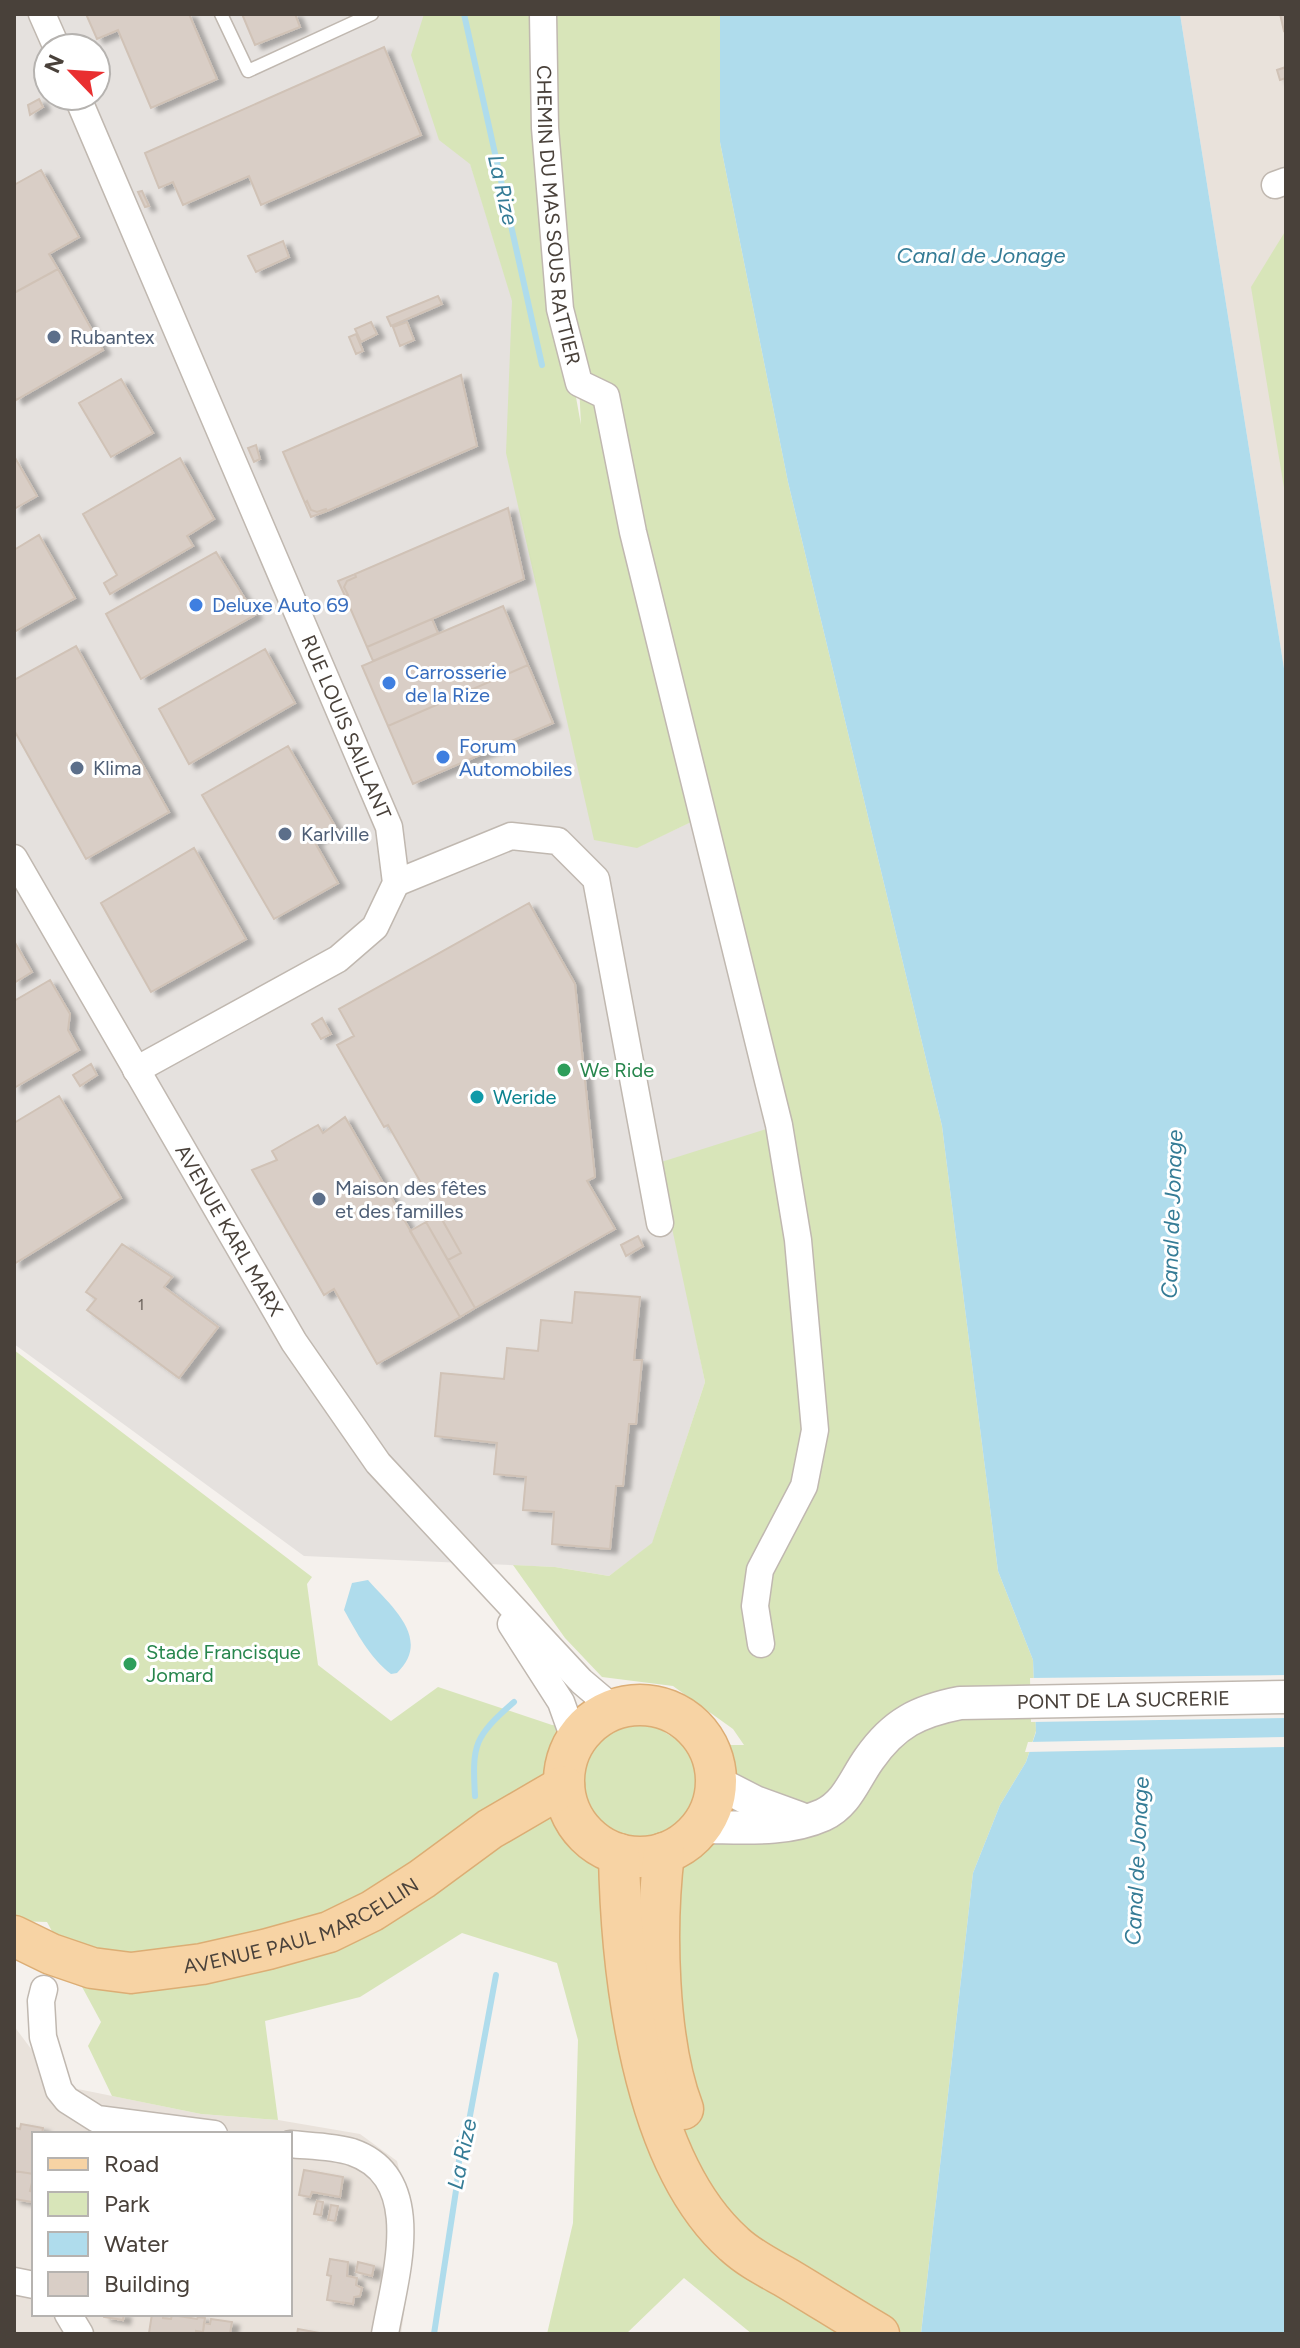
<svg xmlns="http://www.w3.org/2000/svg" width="1300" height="2348" font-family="Figtree,sans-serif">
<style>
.residential{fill:#e9e2db;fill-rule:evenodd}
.industrial{fill:#e5e1de;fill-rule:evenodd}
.green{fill:#d8e5b9;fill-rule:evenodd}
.water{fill:#afdcec}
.pier{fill:#f5f1ed}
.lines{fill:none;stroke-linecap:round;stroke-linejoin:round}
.stream{stroke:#afdcec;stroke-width:6}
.building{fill:#d9cec6;stroke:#d0c2b6;stroke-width:2;filter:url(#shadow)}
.service-casing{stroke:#c0b8b0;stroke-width:15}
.minor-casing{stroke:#c0b8b0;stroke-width:29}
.tertiary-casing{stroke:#c0b8b0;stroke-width:35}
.primary-casing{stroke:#dcad74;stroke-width:43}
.service{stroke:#fff;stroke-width:12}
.minor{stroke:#fff;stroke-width:26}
.tertiary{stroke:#fff;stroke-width:32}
.primary{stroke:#f7d3a4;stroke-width:40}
.service-dot{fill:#5c6f8a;stroke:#fff;stroke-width:3}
.shop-dot{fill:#3f7fe0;stroke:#fff;stroke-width:3}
.leisure-dot{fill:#2e9e5b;stroke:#fff;stroke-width:3}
.culture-dot{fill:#0f9aa8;stroke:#fff;stroke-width:3}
.labels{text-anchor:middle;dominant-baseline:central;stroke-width:6;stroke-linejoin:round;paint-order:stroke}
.number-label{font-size:16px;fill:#6d645d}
.street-label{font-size:20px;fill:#49413a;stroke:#fff}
.service-label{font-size:20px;fill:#4e5e75;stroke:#fff;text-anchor:start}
.shop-label{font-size:20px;fill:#366cbe;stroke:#fff;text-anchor:start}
.leisure-label{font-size:20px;fill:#27864d;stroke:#fff;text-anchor:start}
.culture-label{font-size:20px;fill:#0d838f;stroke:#fff;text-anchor:start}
.water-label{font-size:22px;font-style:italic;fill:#357c96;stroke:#fff}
</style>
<defs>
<filter id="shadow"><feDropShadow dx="7" dy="4" stdDeviation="2" flood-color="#0004"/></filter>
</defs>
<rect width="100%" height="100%" fill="#f5f1ed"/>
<path class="residential" d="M1180,14H1286V681Z
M14,2026L58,2085L201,2114L278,2120L360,2134L397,2161L412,2219V2257L401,2334H14ZM34,2134H290V2314H34Z"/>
<path class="industrial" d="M14,14H424L635,697L638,847L708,814L782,1125L669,1205L705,1382L652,1544L609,1576L555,1567L304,1556L14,1344ZM48,48H96V96H48Z"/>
<path class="green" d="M424,14H720V142L788,482L942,1126L998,1571L1033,1660L1036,1731L1026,1762L1000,1805L973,1873L921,2334H752L684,2278L626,2334H547L573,2223L578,2040L557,1963L462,1933L360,1997L265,2021L278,2120L201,2114L112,2096L88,2046L101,2022L47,1922L14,1921V1350L312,1577L307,1584L318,1665L391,1721L438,1687L552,1725L608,1728L650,1723L685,1745H744L733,1729L673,1686L602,1677L565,1638L513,1565L555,1567L609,1576L652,1543L705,1382L658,1163L779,1125L708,814L637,848L594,840L506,453L512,301L470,164L439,140L411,55ZM563,325L579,383L581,426V425Z
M1286,230V500L1251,287Z"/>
<path class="water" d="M720,14H1180L1286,681V2334H921L973,1873L1000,1805L1026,1762L1036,1732L1033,1660L998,1571L942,1126L788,482L720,142Z
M368,1580C392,1607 432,1639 397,1673L391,1674C369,1657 357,1633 344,1610L352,1583Z"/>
<path class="pier" d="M1286,1675V1718L1031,1722L1030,1678Z
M1286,1737V1747L1025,1752L1028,1742Z"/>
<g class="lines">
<path class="stream" d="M464,14L542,365
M475,1796C472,1744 474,1737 514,1702
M434,2334L457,2184L461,2138L469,2121L496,1975"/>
</g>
<path class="building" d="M86,14H189L217,79L151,108L118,30L97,39Z
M242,14H295L300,27L255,45Z
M1280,14H1286V30L1284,31Z
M384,47L421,135L261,205L249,176L183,205L173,182L159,188L145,153Z
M1286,67V78L1280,80L1277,70Z
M39,99L43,107L30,115L28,105Z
M41,170L79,237L49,254L58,269L14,293V185Z
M142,191L149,206L145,207L138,192Z
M283,241L289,257L256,272L248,256Z
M58,269L103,350L16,400L14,396V293Z
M438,296L442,304L391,326L387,317Z
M371,322L377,334L361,342L355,329Z
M407,322L414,340L400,346L393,327Z
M356,334L363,351L356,354L349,337Z
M461,375L477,446L327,511L326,509L317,512L311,510L307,501L305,503L283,452Z
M121,379L153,433L111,457L79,403Z
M256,445L260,459L254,462L248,448Z
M14,456L37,496L14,509Z
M180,458L214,519L187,536L193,546L110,594L104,583L117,575L83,514Z
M307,501L311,510L317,512L326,509L327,511L311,517L305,503Z
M508,508L524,579L367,647L345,596L348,595L344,587L347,581L356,577L355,574Z
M39,535L75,598L14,632V550Z
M216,552L255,615L141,679L106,614Z
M355,574L356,577L347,581L344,587L348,595L345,596L338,581Z
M503,606L528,665L388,726L362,666Z
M432,619L438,633L373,661L367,647Z
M76,646L169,812L86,859L14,730V680Z
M265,649L295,703L189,764L159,709Z
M528,665L553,723L413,784L388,726Z
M288,746L336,828L314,841L338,883L274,919L202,795Z
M194,848L246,939L151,992L101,903Z
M529,903L575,984L595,1177L587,1181L615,1229L475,1308L448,1260L461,1253L388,1125L384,1127L337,1045L354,1036L339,1009Z
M14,941L32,972L14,983Z
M50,980L70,1014L68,1030L79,1050L14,1088V1001Z
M322,1018L331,1034L321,1039L312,1024Z
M91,1064L97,1075L80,1086L73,1075Z
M59,1096L121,1198L14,1264V1123Z
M345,1117L460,1317L377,1364L334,1289L324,1295L252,1170L277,1160L272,1151L291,1140L318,1125L323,1133Z
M439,1214L461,1253L448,1260L426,1222Z
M426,1222L475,1308L460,1317L410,1231Z
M638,1236L643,1246L626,1256L621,1245Z
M122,1244L172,1277L164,1287L218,1327L179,1378L87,1310L96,1299L86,1292Z
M575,1292L640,1297L634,1360H642L636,1424H629L623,1486H616L610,1549L552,1544L554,1512L523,1510L526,1477L494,1474L497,1443L435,1436L441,1373L504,1379L507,1348L538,1351L541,1320L572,1323Z
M21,2124L43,2128L42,2134H34V2174L14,2171V2132L15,2128L20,2129Z
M304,2170L343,2177L340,2197L312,2192L310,2197L299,2195Z
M14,2171L34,2174L30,2191L34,2192L32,2202L14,2199Z
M317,2201L323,2202L321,2215L314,2214Z
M331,2205L338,2206L335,2221L328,2220Z
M330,2259L348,2262L347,2276L357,2278L356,2285L362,2288L360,2296L354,2297L353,2304L327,2300L331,2276L327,2275Z
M358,2262L374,2266L372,2276L356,2272Z
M104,2314H124L123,2320L104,2317Z
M152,2314H163V2318L171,2319L172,2315L197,2319L198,2317L205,2318L203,2332L196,2331V2334L149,2333Z
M211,2319L232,2322L230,2333L196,2334V2331L203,2332L204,2323L210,2324Z
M298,2329L320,2333V2334H297Z"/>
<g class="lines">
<defs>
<path id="service" d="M221,14L248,71L372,14"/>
<g id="minor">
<path d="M42,14L57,48"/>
<path id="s1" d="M543,14L545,128L560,309L579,383L606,396L633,532L779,1125L798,1240L815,1430L804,1486L760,1570L755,1606L761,1644"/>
<path id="s2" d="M77,96L389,827L396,883L375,927L338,959L136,1070"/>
<path d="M1275,185L1286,181"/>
<path id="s3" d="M14,858L294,1342L378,1463L581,1681L614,1709"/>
<path d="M396,883L511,836L558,841L596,879L660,1223"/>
<path d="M511,1624L561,1702L575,1741"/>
<path d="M44,1989L41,2001L43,2037L59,2090L67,2100L97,2119L214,2134"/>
<path d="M290,2144C309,2146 333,2146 352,2152C427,2178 395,2276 385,2334"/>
<path d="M14,2281L34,2285"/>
<path d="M68,2314L80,2334"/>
</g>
<g id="tertiary">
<path d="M716,1782L755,1802L799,1818"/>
<path id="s4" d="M700,1827C740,1827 785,1832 823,1815C847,1804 854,1780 869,1759C894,1723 919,1711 960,1703L1286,1697"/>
</g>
<g id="primary">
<circle cx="640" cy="1781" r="76"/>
<path d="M664,1853C655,1926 657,2041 683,2109"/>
<path d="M619,1854C621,1972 641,2161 734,2244C749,2258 767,2267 785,2277C817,2296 848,2316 879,2334"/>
<path id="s5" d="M14,1936L51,1954L92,1968L131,1973L202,1964L268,1949L329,1932L372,1911L422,1879L490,1829L564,1786"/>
</g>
</defs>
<use href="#service" class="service-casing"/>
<use href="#minor" class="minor-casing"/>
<use href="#tertiary" class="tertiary-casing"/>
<use href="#primary" class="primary-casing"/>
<use href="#service" class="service"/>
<use href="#minor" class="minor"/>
<use href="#tertiary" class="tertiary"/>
<use href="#primary" class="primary"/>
</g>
<g class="service-dot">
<circle cx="54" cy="337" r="8"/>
<circle cx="77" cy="768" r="8"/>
<circle cx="285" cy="834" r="8"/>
<circle cx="319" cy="1199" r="8"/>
</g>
<g class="shop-dot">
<circle cx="196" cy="605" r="8"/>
<circle cx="389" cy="683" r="8"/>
<circle cx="443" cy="757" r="8"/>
</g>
<g class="leisure-dot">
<circle cx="564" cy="1070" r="8"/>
<circle cx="130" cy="1664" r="8"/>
</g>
<circle class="culture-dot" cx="477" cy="1097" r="8"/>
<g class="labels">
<g class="number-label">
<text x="141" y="1304">1</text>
</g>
<g class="street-label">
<text stroke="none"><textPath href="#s1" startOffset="202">CHEMIN DU MAS SOUS RATTIER</textPath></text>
<text stroke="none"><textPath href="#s2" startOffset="686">RUE LOUIS SAILLANT</textPath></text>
<text stroke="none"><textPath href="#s3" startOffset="430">AVENUE KARL MARX</textPath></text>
<text stroke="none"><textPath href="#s4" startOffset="472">PONT DE LA SUCRERIE</textPath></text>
<text stroke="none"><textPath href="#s5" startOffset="302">AVENUE PAUL MARCELLIN</textPath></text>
</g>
<g class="service-label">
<text x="70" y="337">Rubantex</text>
<text x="93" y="768">Klima</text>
<text x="301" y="834">Karlville</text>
<text x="335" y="1188">Maison des fêtes<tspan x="335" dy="23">et des familles</tspan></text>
</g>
<g class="shop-label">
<text x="212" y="605">Deluxe Auto 69</text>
<text x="405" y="672">Carrosserie<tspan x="405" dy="23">de la Rize</tspan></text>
<text x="459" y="746">Forum<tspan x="459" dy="23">Automobiles</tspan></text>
</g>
<g class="leisure-label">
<text x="580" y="1070">We Ride</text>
<text x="146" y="1652">Stade Francisque<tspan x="146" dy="23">Jomard</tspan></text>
</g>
<g class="culture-label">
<text x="493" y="1097">Weride</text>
</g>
<g class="water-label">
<text transform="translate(503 190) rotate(77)">La Rize</text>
<text x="981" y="255">Canal de Jonage</text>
<text transform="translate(1172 1214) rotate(-88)">Canal de Jonage</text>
<text transform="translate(1137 1861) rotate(-87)">Canal de Jonage</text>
<text transform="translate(462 2154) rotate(-78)">La Rize</text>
</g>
</g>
<rect width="1300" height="2348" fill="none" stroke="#49413a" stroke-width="32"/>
<rect x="32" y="2132" width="260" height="184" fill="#ffffff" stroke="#b6b3b0" stroke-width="2"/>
<rect x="48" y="2158" width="40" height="12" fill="#f7d3a4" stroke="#b6b3b0" stroke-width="2"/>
<text x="104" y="2172" font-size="24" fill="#49413a">Road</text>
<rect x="48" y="2192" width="40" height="24" fill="#d8e5b9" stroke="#b6b3b0" stroke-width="2"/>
<text x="104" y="2212" font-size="24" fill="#49413a">Park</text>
<rect x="48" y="2232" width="40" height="24" fill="#afdcec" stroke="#b6b3b0" stroke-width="2"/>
<text x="104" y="2252" font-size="24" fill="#49413a">Water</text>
<rect x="48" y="2272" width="40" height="24" fill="#d9cec6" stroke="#b6b3b0" stroke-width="2"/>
<text x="104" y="2292" font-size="24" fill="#49413a">Building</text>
<g transform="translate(72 72) rotate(295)"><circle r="38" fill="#ffffff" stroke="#b6b3b0" stroke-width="2"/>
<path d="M0-6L14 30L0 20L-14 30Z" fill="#e92f30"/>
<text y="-12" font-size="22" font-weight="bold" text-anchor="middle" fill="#49413a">N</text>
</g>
</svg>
